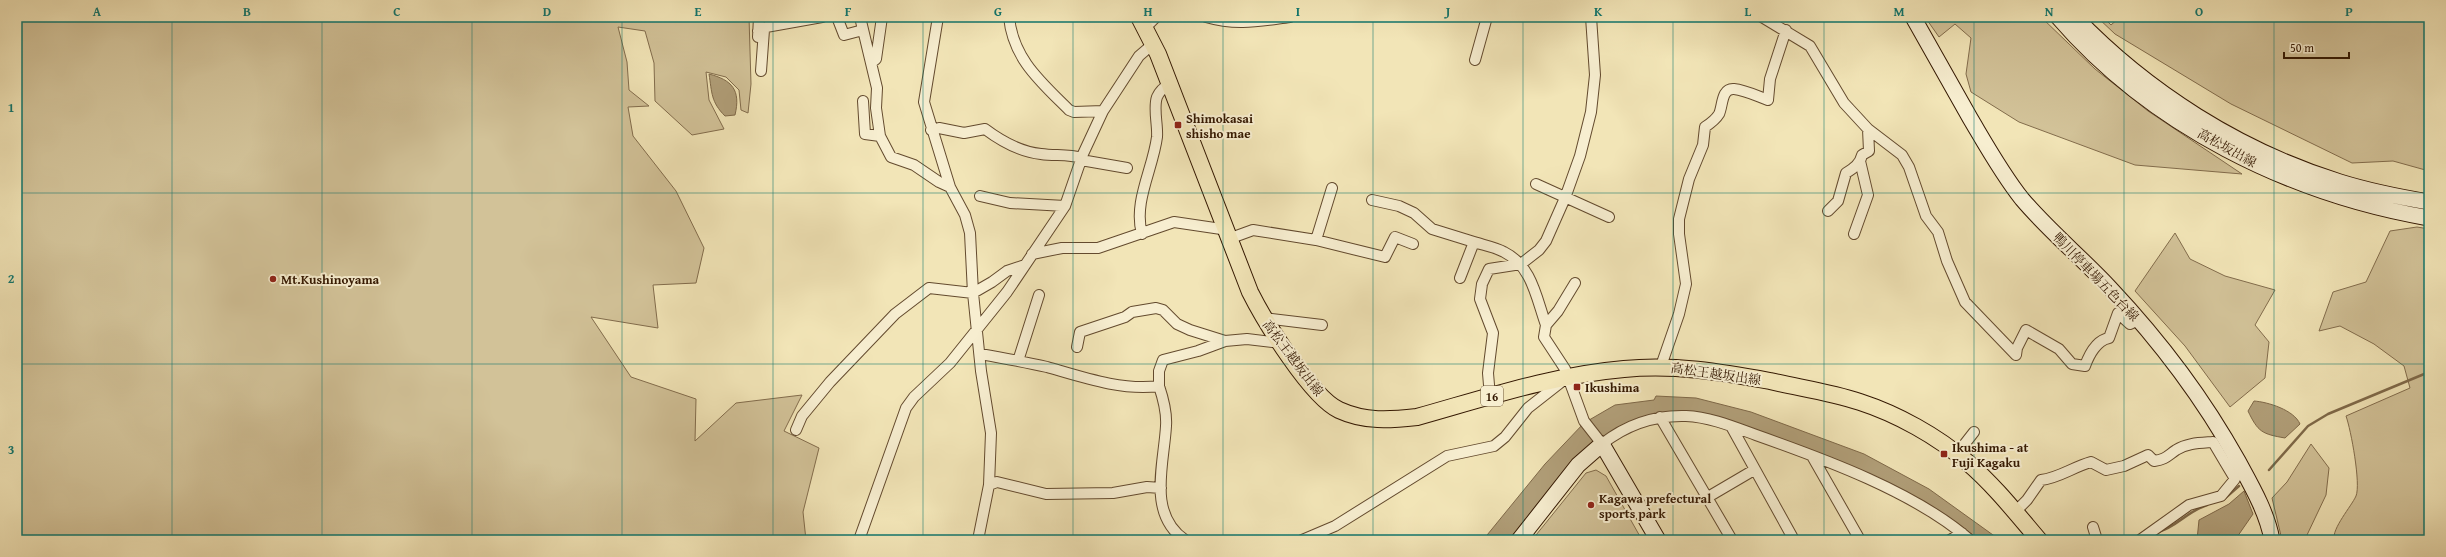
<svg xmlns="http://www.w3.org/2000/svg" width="2446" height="557" font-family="'Gentium Book Plus','Noto Serif JP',serif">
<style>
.green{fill:#d2c298;stroke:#826c4c}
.water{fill:#b19f79;stroke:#7f6949}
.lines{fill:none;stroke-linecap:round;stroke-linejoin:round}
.stream{stroke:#7f6949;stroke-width:2.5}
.street-casing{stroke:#634a2e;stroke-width:12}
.secondary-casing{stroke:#331700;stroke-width:17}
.primary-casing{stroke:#331700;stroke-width:18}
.street{stroke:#f7eed0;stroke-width:10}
.secondary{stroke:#f7eed0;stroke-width:15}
.primary{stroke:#f2e5b7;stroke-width:16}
.grid{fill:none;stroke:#0f766e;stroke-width:1;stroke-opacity:0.55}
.poi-dot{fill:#8f2418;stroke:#f7eed0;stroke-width:1.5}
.labels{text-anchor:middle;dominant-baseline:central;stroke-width:4;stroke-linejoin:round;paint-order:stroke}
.shield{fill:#f7eed0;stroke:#6e583e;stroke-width:1}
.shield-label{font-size:12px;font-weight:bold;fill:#331700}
.poi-label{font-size:13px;font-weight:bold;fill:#331700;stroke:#f7eed0;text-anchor:start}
.street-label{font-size:13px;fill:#331700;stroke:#f7eed0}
.neatline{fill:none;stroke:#0f766e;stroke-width:1.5}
.grid-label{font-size:13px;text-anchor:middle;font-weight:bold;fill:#0f766e}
</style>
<rect width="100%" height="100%" fill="#f2e5b7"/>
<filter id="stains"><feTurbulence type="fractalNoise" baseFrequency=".005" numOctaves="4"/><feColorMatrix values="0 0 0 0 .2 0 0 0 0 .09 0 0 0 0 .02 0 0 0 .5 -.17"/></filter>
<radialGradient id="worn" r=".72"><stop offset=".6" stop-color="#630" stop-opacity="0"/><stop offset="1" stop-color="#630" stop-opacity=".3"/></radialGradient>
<path class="green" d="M17,17H749L751,84L748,113L741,110L739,90L726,77L706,72L709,100L724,129L692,135L655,101L654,63L645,31L618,27L627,62L629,90L649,106L628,107L633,136L676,191L704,248L696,283L653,285L658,328L591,317L631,377L696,399L695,441L736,403L802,395L784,431L819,448L803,512L806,540H17Z
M1925,17H2041L2095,69L2148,111L2242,174L2135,165L2019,122L1971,92L1966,74L1971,38L1955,24L1939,37Z
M2097,17H2103L2111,25L2120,17H2429V171L2393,161L2352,163L2231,104L2115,34Z
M2417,227L2429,229V540H2334C2332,528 2351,507 2356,496C2361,484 2351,430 2346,416L2410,388L2404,366L2374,344L2340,326L2319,331L2333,292L2366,282L2390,231Z
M2175,233L2190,259L2225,276L2275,290L2255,325L2269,342L2265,378L2230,407L2185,346L2135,291Z
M2311,444L2329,468L2326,495L2307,535L2309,540H2282L2272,498L2287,482Z
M1596,470L1606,476L1642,540H1532L1586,473Z"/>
<path class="water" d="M709,74C732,80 741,90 735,115L725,116C711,102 712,93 709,74Z
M1656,396L1696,398L1751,412L1864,454L1929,489L2000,540H1980L1942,513L1698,413C1606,401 1561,477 1511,540H1483L1545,464L1584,423L1615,405L1654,400Z
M2254,401C2268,402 2294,410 2300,424L2285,438C2262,434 2258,432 2248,411Z
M2244,491L2253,514L2235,540H2197L2199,520L2229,504Z"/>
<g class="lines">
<path class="stream" d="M2269,470L2308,426L2328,414L2429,372
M2223,500L2239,486
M2158,532C2177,527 2186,512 2207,505"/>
<defs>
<path id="street" d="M837,17L844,35L863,30
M860,17L877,88L876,108L880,136
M938,17L924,102L950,187L965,215L970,233L973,293L981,371L991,433L989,485
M1009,17C1013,59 1041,82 1069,110L1074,112L1103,111
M1206,17C1237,26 1259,21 1290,17
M1762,17L1810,46L1844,103L1868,129L1902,155L1909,167L1926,216L1938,232L1947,261L1965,302L2016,355
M1146,27L1156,17
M758,31L766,27L822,17
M758,37L759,17
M1475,60L1487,17
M871,63L876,59L882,17
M761,71L764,30
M863,101L865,134L880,136L891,157L914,165L939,182L950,187
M931,130L939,128L964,133L985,129C1001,141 1021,152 1041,154C1055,156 1068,154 1082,158
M1081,160L1127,168
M1536,184L1609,217
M980,196L1010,203L1065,206
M1372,200L1399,206L1414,213L1432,229L1474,242
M1828,211L1838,201L1846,173C1854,168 1860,164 1862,155L1869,151L1868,129
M1142,234C1133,202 1153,169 1157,137C1158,125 1153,108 1157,97C1160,90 1164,87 1170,84
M1854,234L1868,195L1860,161
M1231,238L1253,230L1316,240L1385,257L1395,237L1413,244
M1316,240L1332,188
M1032,254L1062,248H1098L1174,222L1228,230
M1460,278L1474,242C1483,245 1495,247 1504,252C1532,266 1536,297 1546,325
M1575,283L1558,311L1546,325L1544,337L1565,369L1584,421L1602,444C1626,425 1655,415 1686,416C1710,417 1734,427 1756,435C1824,459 1915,492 1970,540
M1263,318L1322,325
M1077,347L1080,332L1125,317L1132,312L1156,308L1163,310L1177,324L1190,330L1225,341
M980,354C1003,358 1025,362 1047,367C1082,377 1122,391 1159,386C1163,398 1167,413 1166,426C1164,464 1147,514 1185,540
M2016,355L2017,348L2026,330L2059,349L2072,364L2085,366C2089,355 2097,340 2109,338L2118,313L2130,324L2139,320
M1018,361L1039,295
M1661,366L1679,314L1686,284L1679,234V219L1689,179L1703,145L1705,127C1711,123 1716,119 1719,114C1723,106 1721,88 1734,89C1745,90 1757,96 1768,100L1770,79L1786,30
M1159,386V371L1163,360L1198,351L1225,341L1247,339L1281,343
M1490,397L1488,373L1493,333L1480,299L1482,284L1489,269L1521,264L1539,250L1546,241L1565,198L1580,156L1591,112L1595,75L1591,17
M1660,417L1732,540
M1731,426L1794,540
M796,430L802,416L830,382L895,314L929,288L973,293L992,282L1007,271L1025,265
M1956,455L1974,432
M1812,456L1860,540
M1708,497L1754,470
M2015,512L2027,500L2041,480C2059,478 2073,467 2091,462L2106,470L2124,466L2148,455L2154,461C2166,459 2166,457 2176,450C2187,443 2200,443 2213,442L2226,464
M2093,527L2097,540
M859,540L906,408L914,397L950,363L1007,292L1065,206L1083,154L1103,111L1139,56L1153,44
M978,540L989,485L997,482L1046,494L1113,493L1147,487L1161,488
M1302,540L1335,526L1447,456L1494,446L1505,437L1528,408L1565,379
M1950,540L1962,533
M2140,540L2189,505L2221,496L2235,479L2226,464L2231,462"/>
<path id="secondary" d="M1913,17C1932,51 1951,84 1970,118C1986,145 2002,174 2022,199C2049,231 2081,257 2110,288C2159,340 2203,398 2238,461C2251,485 2267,512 2272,540
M2058,17C2151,125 2289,194 2429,218
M2075,17C2147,92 2240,151 2340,182C2369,191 2399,197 2429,202
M1519,540L1578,465L1602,444L1658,540"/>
<path id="primary" d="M1139,17L1158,54L1250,292C1264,320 1311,397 1339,410C1365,422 1390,420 1417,417C1485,398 1553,375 1624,369C1674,364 1721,372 1770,381C1800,388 1830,392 1860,402C1897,414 1937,436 1967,462C1994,485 2016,513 2039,540"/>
</defs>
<use href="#street" class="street-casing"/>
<use href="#secondary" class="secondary-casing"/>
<use href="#primary" class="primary-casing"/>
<use href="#street" class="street"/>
<use href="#secondary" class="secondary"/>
<use href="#primary" class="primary"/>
</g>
<path class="grid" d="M172,17V540M322,17V540M472,17V540M622,17V540M773,17V540M923,17V540M1073,17V540M1223,17V540M1373,17V540M1523,17V540M1673,17V540M1824,17V540M1974,17V540M2124,17V540M2274,17V540M17,193H2429M17,364H2429"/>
<g class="poi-dot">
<rect x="1174" y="121" width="8" height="8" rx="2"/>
<circle cx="273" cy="279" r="4"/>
<rect x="1573" y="383" width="8" height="8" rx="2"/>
<rect x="1940" y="450" width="8" height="8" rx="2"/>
<circle cx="1591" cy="505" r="4"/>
</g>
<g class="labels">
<rect class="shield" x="1481" y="386" width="22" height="20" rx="3"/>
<g class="shield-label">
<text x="1492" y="396">16</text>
</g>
<g class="poi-label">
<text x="1186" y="118">Shimokasai<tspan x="1186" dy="15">shisho mae</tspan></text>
<text x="281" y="279">Mt.Kushinoyama</text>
<text x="1585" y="387">Ikushima</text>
<text x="1952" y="447">Ikushima - at<tspan x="1952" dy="15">Fuji Kagaku</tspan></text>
<text x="1599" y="498">Kagawa prefectural<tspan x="1599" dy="15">sports park</tspan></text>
</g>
<g class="street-label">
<text transform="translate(2227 148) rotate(29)">高松坂出線</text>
<text transform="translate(2096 277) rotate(46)">鴨川停車場五色台線</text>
<text transform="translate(1293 358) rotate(53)">高松王越坂出線</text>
<text transform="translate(1716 374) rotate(8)">高松王越坂出線</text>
</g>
</g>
<rect width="2446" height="557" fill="none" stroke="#f2e5b7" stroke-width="44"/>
<path d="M2284 52v6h65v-6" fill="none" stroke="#331700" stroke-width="2"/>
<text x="2290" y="52" font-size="12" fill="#331700" stroke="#f7eed0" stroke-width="3" paint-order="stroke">50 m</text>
<rect x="22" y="22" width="2402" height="513" class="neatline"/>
<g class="grid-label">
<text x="97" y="16">A</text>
<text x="247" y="16">B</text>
<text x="397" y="16">C</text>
<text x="547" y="16">D</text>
<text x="698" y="16">E</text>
<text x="848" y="16">F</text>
<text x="998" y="16">G</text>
<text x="1148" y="16">H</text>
<text x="1298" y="16">I</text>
<text x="1448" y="16">J</text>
<text x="1598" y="16">K</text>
<text x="1748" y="16">L</text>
<text x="1899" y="16">M</text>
<text x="2049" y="16">N</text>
<text x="2199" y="16">O</text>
<text x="2349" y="16">P</text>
<text x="11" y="112">1</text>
<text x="11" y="283">2</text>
<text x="11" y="454">3</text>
</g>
<rect width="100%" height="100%" filter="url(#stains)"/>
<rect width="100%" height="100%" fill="url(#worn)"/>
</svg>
